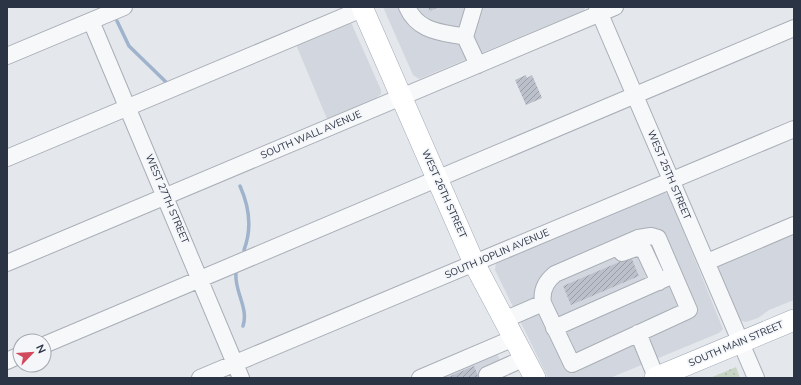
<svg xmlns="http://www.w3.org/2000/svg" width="801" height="385" font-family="'Nunito Sans',sans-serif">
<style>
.built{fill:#d2d6de}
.grass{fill:url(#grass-dots)}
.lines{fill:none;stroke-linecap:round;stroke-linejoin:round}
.stream{stroke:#9fb4cc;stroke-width:3.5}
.building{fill:url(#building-hatch)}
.minor-casing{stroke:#a9aeb7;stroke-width:18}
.major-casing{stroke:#a3abb8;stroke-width:22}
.minor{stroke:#f7f8fa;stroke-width:16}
.major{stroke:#fff;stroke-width:21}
.labels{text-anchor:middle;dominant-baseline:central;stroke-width:3.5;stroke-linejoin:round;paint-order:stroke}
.street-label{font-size:10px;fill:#2b3445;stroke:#f4f6f9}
</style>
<defs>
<pattern id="grass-dots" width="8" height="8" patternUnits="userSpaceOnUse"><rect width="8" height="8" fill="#c9d6c5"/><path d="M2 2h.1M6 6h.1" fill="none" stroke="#adb8ab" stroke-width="1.8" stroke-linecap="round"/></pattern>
<pattern id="building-hatch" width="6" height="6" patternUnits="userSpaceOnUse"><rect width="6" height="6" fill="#bbc0ca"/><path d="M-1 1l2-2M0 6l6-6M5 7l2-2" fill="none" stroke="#989da6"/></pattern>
</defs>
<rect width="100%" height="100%" fill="#e4e7ec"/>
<path class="built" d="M383,7H586L583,11L419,79L413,75Z
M346,11L381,90V94L376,98L327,119L292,35Z
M661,192H665L669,196L723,329L719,333L610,378H548L495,270L496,262Z
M794,218V300L769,310L758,318L746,322L739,320L711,253Z
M493,343L507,378H438Z"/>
<path class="grass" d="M736,367L740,378H710Z"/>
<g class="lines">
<path class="stream" d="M117,21L129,46L168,84
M240,186C249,206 252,229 244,250
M236,273C234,291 249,308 243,326"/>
</g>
<path class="building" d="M428,7H439L430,11Z
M526,75L527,78L532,75L542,98L526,105L515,80Z
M631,257L639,276L571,305L563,286Z
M474,366L479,378H446Z"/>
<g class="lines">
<defs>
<path id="minor" d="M407,7C418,32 441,32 465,37L478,65
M597,7L756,378
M91,21L241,378
M465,37L474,7
M7,56L124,7
M7,158L362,9
M622,253L636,248L644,250L659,282
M707,262L794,225
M7,263L615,7
M504,320L543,303C541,291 545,282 555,274L638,238L651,236L658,238L689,310L572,364L543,303
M554,328L669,277
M638,333L656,377
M44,345L794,28
M7,361L20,355
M200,378L794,129
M420,378L514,338
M489,378L487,375L525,358"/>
<path id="major" d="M362,7L474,263L535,378
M655,378L794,320"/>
</defs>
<use href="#minor" class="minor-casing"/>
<use href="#major" class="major-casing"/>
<use href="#minor" class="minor"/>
<use href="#major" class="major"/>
</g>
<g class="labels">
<g class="street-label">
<text transform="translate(311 135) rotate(-23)">SOUTH WALL AVENUE</text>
<text transform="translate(669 175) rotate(67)">WEST 25TH STREET</text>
<text transform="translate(444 194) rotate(66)">WEST 26TH STREET</text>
<text transform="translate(167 199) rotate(67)">WEST 27TH STREET</text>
<text transform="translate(497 254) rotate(-23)">SOUTH JOPLIN AVENUE</text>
<text transform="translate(736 344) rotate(-23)">SOUTH MAIN STREET</text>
</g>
</g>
<rect width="801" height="385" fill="none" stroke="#2b3445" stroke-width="16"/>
<g transform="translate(32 353) rotate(65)"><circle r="19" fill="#f4f6f9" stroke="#a4a8b1"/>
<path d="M0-3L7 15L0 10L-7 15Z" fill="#d1495b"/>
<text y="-6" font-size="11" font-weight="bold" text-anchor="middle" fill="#2b3445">N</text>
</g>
</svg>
